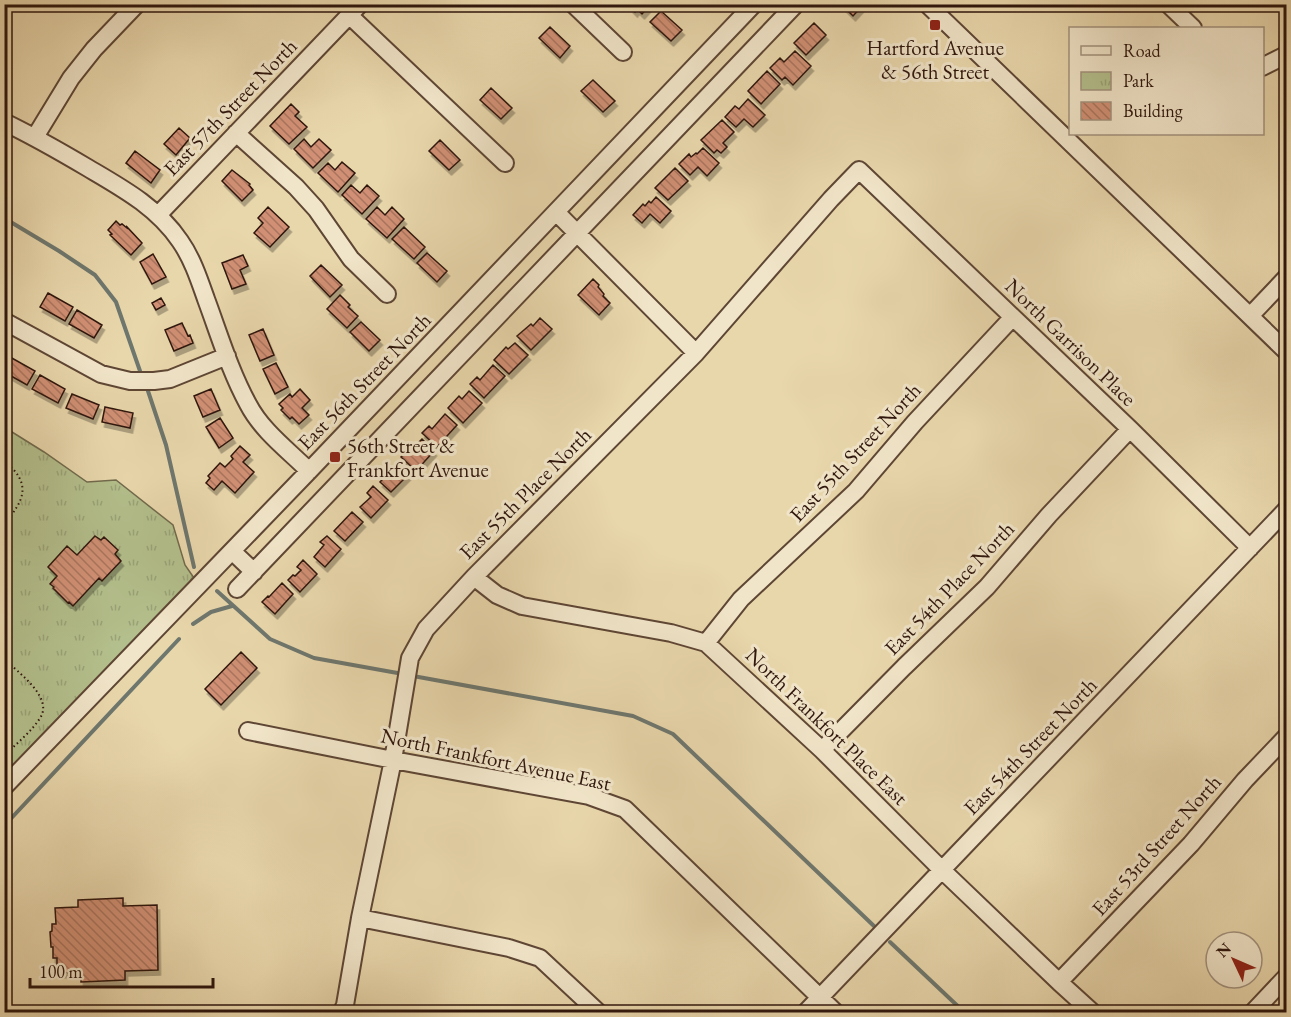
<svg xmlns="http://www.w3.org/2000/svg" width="1291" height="1017" font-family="'EB Garamond',serif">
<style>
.park{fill:url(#park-tufts);stroke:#716a4c;stroke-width:1.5}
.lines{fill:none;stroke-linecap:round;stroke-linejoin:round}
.stream{stroke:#6e776e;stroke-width:4}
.building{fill:url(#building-back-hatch);stroke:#2f160d;stroke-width:1.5;filter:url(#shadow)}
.minor-casing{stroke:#5e4635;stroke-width:20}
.path{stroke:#2f160d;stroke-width:2;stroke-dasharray:1.5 3;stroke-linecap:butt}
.minor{stroke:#f1e5c9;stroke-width:16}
.poi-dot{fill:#8f2418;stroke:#f1e5c9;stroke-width:2}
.labels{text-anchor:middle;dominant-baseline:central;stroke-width:6;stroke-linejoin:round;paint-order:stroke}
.poi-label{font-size:21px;fill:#2f160d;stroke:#f1e5c9}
.street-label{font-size:21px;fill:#2f160d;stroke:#f1e5c9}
</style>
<defs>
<pattern id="park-tufts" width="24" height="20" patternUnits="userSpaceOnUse" patternTransform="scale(1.5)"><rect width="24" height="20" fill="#b3bf8c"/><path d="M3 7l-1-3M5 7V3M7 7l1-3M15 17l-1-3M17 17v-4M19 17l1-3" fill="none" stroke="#9aa378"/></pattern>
<pattern id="building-back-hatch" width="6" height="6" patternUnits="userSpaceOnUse" patternTransform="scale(1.5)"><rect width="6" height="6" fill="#d19075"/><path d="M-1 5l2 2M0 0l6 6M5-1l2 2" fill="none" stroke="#aa755e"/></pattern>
<filter id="shadow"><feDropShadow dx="2.5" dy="5" stdDeviation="0" flood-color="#0004"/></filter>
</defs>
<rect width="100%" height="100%" fill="#e9d7ac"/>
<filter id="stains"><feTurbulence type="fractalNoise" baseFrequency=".00333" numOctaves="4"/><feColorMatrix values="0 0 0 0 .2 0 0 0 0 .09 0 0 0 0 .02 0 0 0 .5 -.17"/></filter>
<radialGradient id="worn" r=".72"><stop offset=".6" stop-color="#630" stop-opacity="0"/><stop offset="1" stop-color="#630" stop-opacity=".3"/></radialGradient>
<path class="park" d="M4,427L44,452L87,482L116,480L173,525L185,565L194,578L4,776Z"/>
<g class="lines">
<path class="stream" d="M4,218L59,251L95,275L116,302L140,371
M148,391L166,445L194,567
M217,591L270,639L314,658L403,674
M193,624L211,612L232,606
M413,676L633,716L673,734L875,927
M4,826L179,639
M890,942L964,1012"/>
</g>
<path class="building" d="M627,4H651L642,14L637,9L635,12Z
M841,4H864L853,16Z
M661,11L682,30L671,41L650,22Z
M814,23L826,35L806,55L794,43Z
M550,27L570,46L560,58L539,38Z
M795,51L811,66L793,85L785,77L782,80L770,68L780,58L784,62Z
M767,71L780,84L761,104L748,91Z
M593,80L615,101L603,112L581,91Z
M491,88L512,108L501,119L480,100Z
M748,99L765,115L753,127L744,119L736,127L725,117L735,106L739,109Z
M291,104L299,112L295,116L307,127L289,144L270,126Z
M722,120L734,132L723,143L727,147L721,153L717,150L714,153L701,140Z
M179,128L190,138L176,155L164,144Z
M304,139L311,147L319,139L331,150L313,168L294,149Z
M440,140L460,160L449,170L429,151Z
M703,148L719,163L707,176L698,167L690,175L679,164L689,154L691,157L696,153L697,154Z
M135,151L160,170L151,183L126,163Z
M342,162L355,173L338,192L318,173L328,163L335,170Z
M675,168L688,181L668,200L655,188Z
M232,170L250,184L249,185L253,190L242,201L222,181Z
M351,185L360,193L367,185L379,196L362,214L342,195Z
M656,197L671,211L660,223L650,214L642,223L633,215L643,204L645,206L649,201L651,203Z
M268,207L289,227L270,247L254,233L263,223L258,218Z
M377,207L385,215L392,207L404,219L387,238L366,219Z
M116,221L120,225L122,224L127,228V227L142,243L131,255L110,235L112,234L108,230Z
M404,227L425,247L414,259L392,239Z
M427,253L447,271L437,282L417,263Z
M153,254L166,277L152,284L140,262Z
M243,255L248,266L240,270L246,284L232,289L222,263Z
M321,265L342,285L330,297L310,276Z
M593,279L599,285L598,287L604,294L603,296L610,303L599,315L578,295Z
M48,293L73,307L65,321L40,307Z
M340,295L350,305L348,307L358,316L347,328L327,309Z
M161,298L165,305L156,310L152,303Z
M77,310L102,325L94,338L69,324Z
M540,318L552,329L531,350L517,336L531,324L533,326Z
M361,322L380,340L369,351L350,332Z
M182,323L188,336L190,335L193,343L174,351L165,330Z
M263,329L274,355L260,361L249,335Z
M515,343L528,355L509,374L494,360L506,347L508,349Z
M10,357L35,371L27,385L4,372V366Z
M276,363L288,387L275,394L263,369Z
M493,365L505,376L484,398L470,384L477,377L480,380Z
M40,375L65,389L58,403L32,389Z
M211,389L220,410L203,417L194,396Z
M300,389L310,400L302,408L309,415L299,424L292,417L290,419L281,410L283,408L279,404L290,394L292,397Z
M469,391L482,403L463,423L448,408L459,396L462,399Z
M72,394L99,405L93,419L66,408Z
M105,407L133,413L130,428L102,422Z
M445,414L457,425L437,447L422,433L429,426L432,429Z
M220,418L233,438L219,448L206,427Z
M422,439L434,451L416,471L401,457L413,444L415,446Z
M240,446L250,455L243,462L254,472L235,493L222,481L214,490L206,483L210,478L208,476L220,463L225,467L233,459L231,456Z
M399,462L410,473L391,492L380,482Z
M373,486L388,500L371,518L360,507L371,497L367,493Z
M352,512L363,522L345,541L334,531Z
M95,536L101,540L104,537L118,550L115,554L121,561L102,581L99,578L73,606L69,602L68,603L53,588L54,587L50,584L57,576L48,567L67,546L77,555Z
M327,536L341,549L325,567L314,557L324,545L320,542Z
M303,560L317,574L300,592L288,580L293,575L295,576L301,570L297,567Z
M282,583L293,594L275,614L262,602L268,596L269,597Z
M241,652L257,668L221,705L205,689Z
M123,898V906L157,905L158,970L125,971V980L81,982V972L57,973V958H53V947H51L50,932L52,931V924H56L55,908L78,907V900Z"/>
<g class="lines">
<defs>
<path id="minor" d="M573,4L623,52
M927,4L1286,351
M1168,4L1193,28
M350,16L505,163
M1262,67L1286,55
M4,122C33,136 61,152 88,168C122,188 157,207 180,241C192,258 199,279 206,299C219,334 230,371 248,404C262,431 288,450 309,471
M236,133L296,187L316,209L351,259L387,294
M35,137L71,78L94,49L137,4
M556,212L696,353
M158,215L360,4
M1250,316L1286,278
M4,321L101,374L130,381H154L170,379L227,356
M232,551L254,572
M474,577L497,595L522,606L671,633L706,643L822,750L942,870L1059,982L1092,1012
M237,589L796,4
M706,643L741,599L856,491L915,422L1012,318
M248,731L393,760L589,796L625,809L835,1012
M822,750L904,667L987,587L1049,515L1130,429
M4,787L309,471L754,4
M360,918L509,948L540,958L598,1012
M1059,982L1191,844L1245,780L1286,737
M342,1012L345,1005L360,918L393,760L410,658L426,629L474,577L696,353L831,199L859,170L1130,429L1250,548
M806,1012L1286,510
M1253,1012L1286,977"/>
</defs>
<use href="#minor" class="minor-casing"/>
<path class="path" d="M4,461C32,483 25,500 4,524
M4,659C18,672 54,698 40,718C33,730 15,745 4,756"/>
<use href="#minor" class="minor"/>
</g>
<g class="poi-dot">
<rect x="929" y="19" width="12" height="12" rx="3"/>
<rect x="329" y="451" width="12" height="12" rx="3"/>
</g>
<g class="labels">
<g class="poi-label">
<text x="935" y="47">Hartford Avenue<tspan x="935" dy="24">&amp; 56th Street</tspan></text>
<text x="347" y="445" text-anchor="start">56th Street &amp;<tspan x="347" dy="24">Frankfort Avenue</tspan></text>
</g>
<g class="street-label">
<text transform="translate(230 107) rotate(-46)">East 57th Street North</text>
<text transform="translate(1071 342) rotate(44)">North Garrison Place</text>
<text transform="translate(364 381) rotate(-46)">East 56th Street North</text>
<text transform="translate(855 452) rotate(-47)">East 55th Street North</text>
<text transform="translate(525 493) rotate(-45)">East 55th Place North</text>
<text transform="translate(949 588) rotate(-46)">East 54th Place North</text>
<text transform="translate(827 726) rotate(44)">North Frankfort Place East</text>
<text transform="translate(1030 746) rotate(-46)">East 54th Street North</text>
<text transform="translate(496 759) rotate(12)">North Frankfort Avenue East</text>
<text transform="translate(1156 845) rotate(-48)">East 53rd Street North</text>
</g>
</g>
<rect width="1291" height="1017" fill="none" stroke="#e9d7ac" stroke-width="24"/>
<rect x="6" y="6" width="1279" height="1005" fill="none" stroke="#2f160d" stroke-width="3"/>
<rect x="12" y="12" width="1267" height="993" fill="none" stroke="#2f160d" stroke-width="1.5"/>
<rect x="1069" y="27" width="195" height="108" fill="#f1e5c9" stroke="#a3927e" stroke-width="1.5"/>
<rect x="1081" y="46" width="30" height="9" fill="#f1e5c9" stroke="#a3927e" stroke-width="1.5"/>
<text x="1123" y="57" font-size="18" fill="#2f160d">Road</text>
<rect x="1081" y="72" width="30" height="18" fill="url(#park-tufts)" stroke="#a3927e" stroke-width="1.5"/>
<text x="1123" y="87" font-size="18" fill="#2f160d">Park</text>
<rect x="1081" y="102" width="30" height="18" fill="url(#building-back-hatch)" stroke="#a3927e" stroke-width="1.5"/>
<text x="1123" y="117" font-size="18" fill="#2f160d">Building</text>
<g transform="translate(1234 960) rotate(314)"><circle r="28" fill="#f1e5c9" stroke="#a3927e" stroke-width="1.5"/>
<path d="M0-4.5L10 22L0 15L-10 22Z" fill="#8f2418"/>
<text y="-9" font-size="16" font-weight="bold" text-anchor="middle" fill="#2f160d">N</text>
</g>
<path d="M30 978v9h183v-9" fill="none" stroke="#2f160d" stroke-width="3"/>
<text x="39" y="978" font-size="18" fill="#2f160d" stroke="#f1e5c9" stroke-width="4.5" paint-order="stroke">100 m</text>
<rect width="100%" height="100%" filter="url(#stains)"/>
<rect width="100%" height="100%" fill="url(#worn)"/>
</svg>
